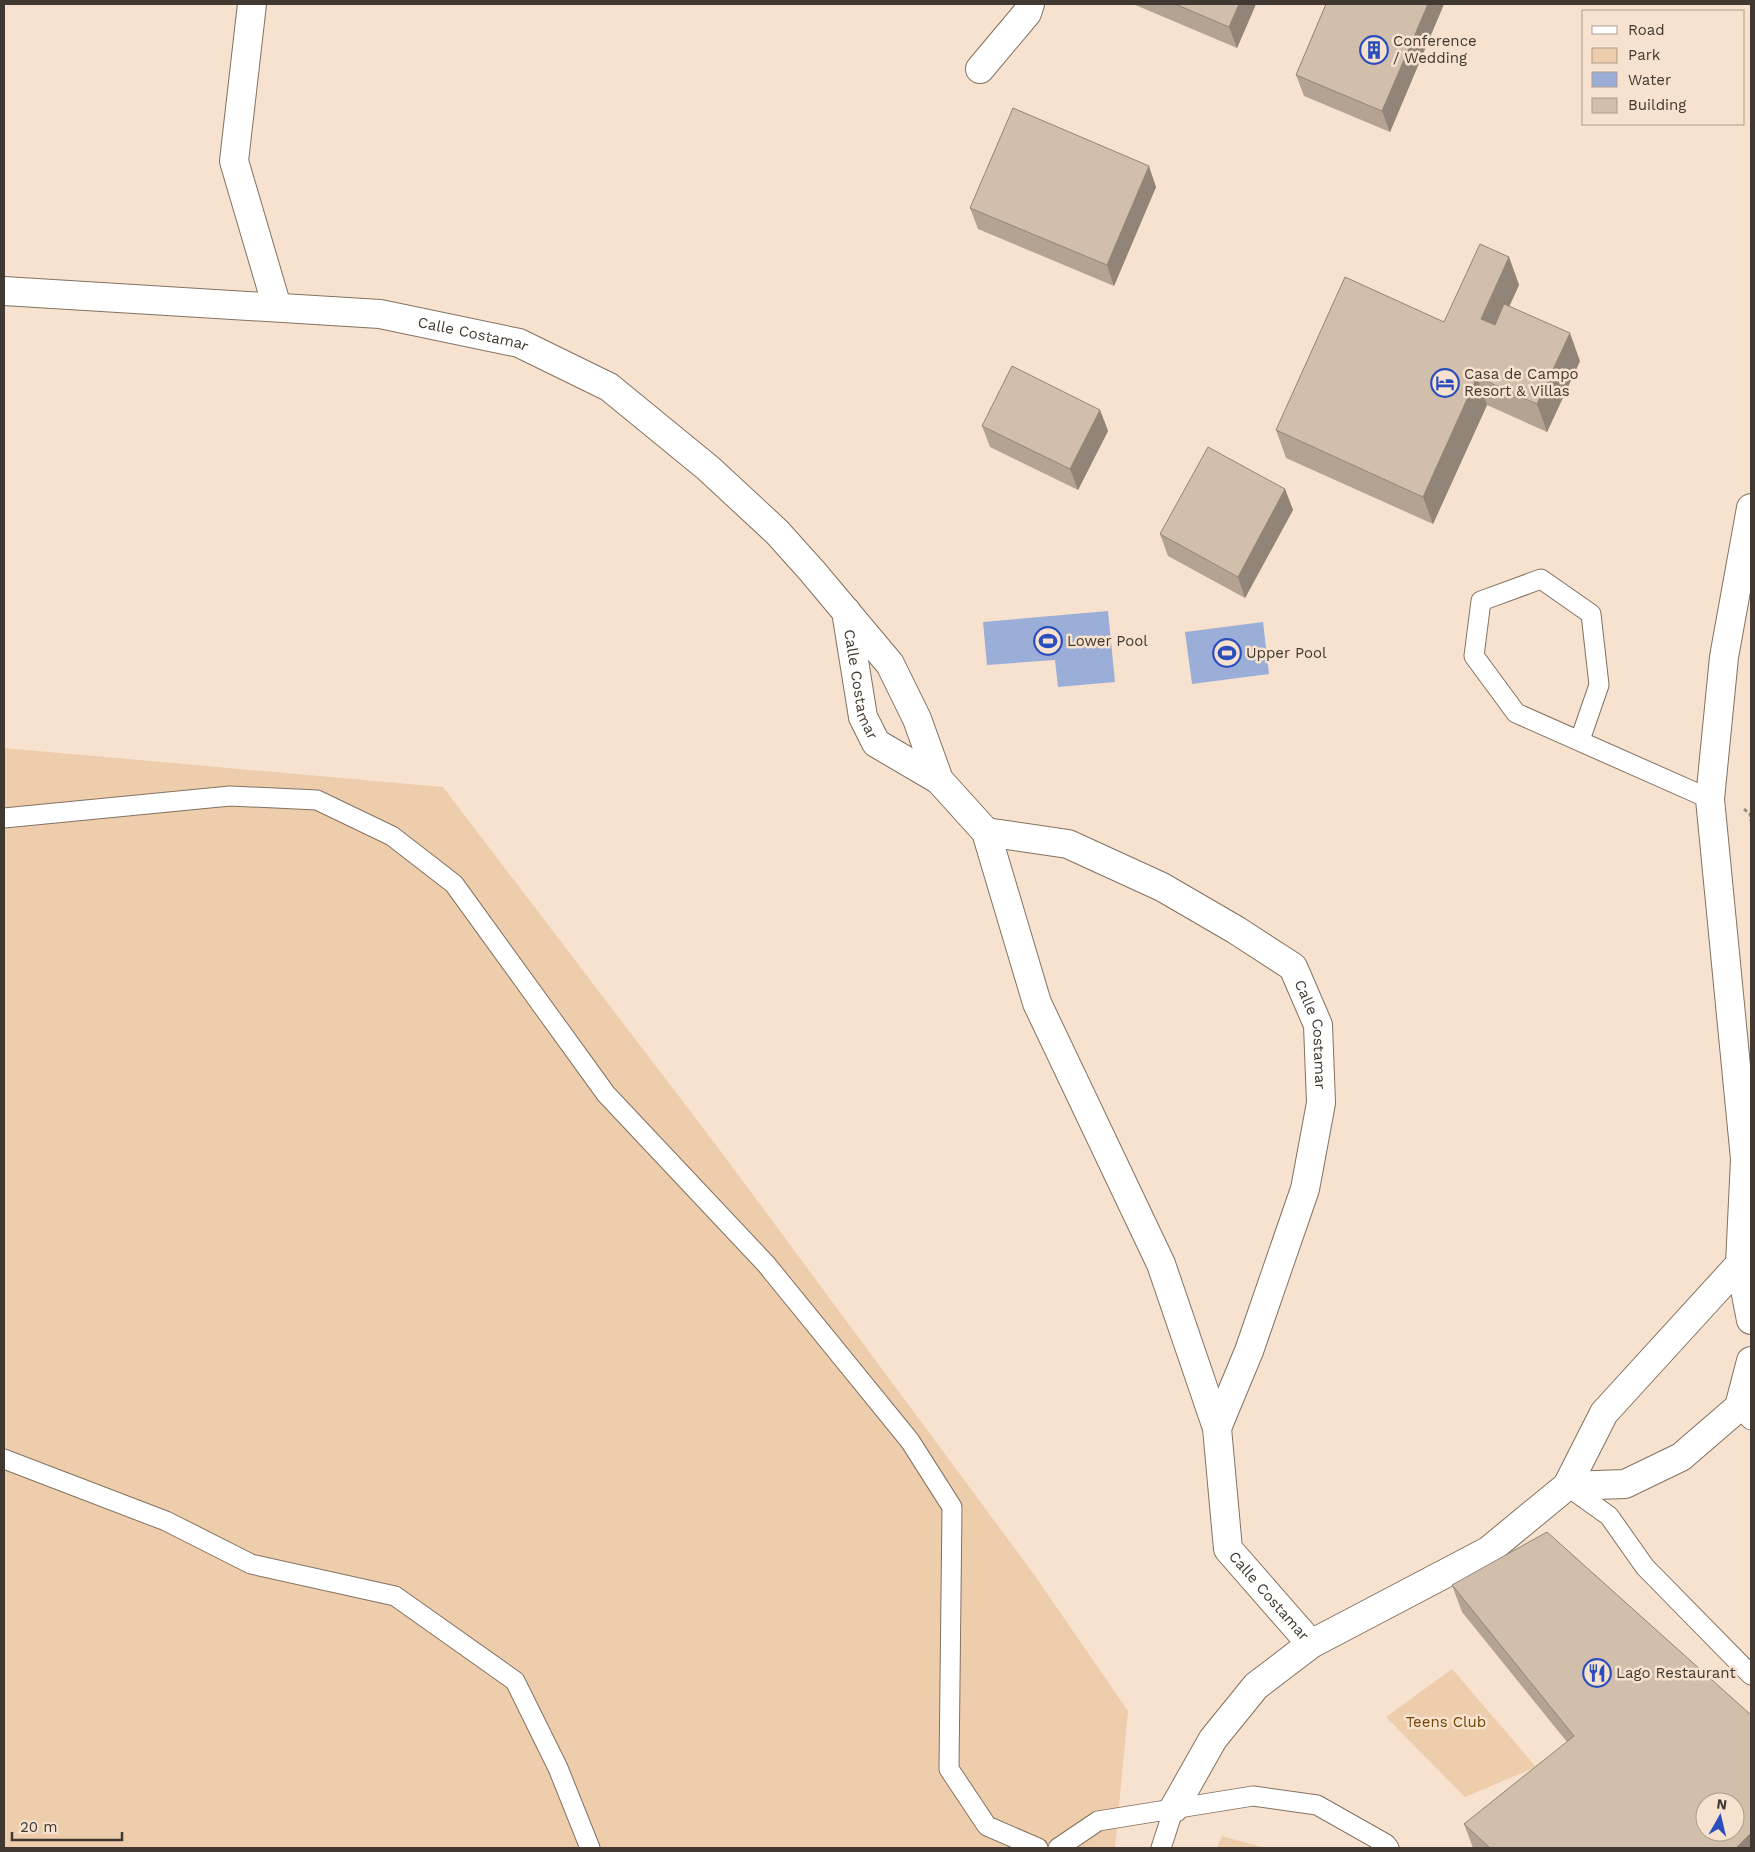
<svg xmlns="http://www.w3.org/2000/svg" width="1755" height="1852" font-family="'Work Sans',sans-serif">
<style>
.green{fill:#edcdac}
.water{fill:#9baed8}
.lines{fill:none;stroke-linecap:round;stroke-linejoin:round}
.lane-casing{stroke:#837260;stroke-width:21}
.street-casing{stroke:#837260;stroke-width:30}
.path{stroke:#a09183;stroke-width:3;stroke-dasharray:4 2.5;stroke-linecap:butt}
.lane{stroke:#fff;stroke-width:19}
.street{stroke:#fff;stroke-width:28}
.wall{fill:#b4a393}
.shaded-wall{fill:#928578}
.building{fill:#d1beab;stroke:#928578;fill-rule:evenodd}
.labels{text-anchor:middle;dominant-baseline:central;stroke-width:5;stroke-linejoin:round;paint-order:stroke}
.poi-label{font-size:15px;fill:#413931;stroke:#f6e2ce;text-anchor:start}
.street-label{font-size:15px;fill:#413931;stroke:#f6e2ce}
.park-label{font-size:15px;fill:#754707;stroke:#f6e2ce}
</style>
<rect width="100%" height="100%" fill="#f6e2ce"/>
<path class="green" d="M4,748L443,787L719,1149L1033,1573L1128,1711L1115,1848H4Z
M1452,1669L1536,1767L1465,1797L1386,1717Z
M1222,1836L1265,1848H1217Z"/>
<path class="water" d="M1108,611L1115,682L1058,687L1055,660L987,665L983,622Z
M1263,622L1269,674L1192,684L1185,632Z"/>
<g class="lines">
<defs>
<path id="lane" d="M1580,740L1599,685L1591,614L1541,579L1481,601L1474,656L1516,713L1710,799
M4,818L230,796L317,800L392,836L454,884L606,1094L766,1264L910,1441L952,1507L949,1769L987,1826L1038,1848
M1739,1407L1751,1420
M4,1459L166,1521L251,1564L395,1596L515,1681L558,1768L590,1848
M1567,1486L1609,1516L1645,1567L1751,1675
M1058,1848L1098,1821L1253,1796L1317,1805L1386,1844L1389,1848
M1161,1848L1174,1808"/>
<g id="street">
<path d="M252,4L234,161L277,307"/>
<path d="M980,69L1027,13L1030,4"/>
<path id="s1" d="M4,291L380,314L519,343L609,387L708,468L777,532L812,571L890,664L917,719L939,780"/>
<path d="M1751,508L1724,657L1710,799L1745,1159L1740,1264L1751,1320"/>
<path id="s2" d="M846,611L863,717L876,743L939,780L986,832L1037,1003L1161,1264L1217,1428L1228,1549L1311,1644"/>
<path id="s3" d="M986,832L1068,844L1162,887L1236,930L1293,967L1318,1025L1321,1103L1305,1189L1249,1351L1217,1428"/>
<path d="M1567,1486L1625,1484L1681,1457L1739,1407L1751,1361"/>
<path d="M1174,1808L1213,1739L1256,1686L1311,1644L1488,1551L1567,1486L1604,1413L1740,1264"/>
</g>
</defs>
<use href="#lane" class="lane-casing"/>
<use href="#street" class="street-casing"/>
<path class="path" d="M1744,809L1750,814L1751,821"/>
<use href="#lane" class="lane"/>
<use href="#street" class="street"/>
</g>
<path class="wall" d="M1133,4H1256L1237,48Z
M1326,4H1444L1390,132L1304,96L1296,75Z
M1156,187L1114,286L978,229L970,208Z
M1509,257L1519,285L1509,306L1580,361L1547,432L1487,405L1433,524L1286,458L1276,430L1444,322Z
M1100,410L1108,431L1078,490L990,447L982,426Z
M1285,489L1293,510L1245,598L1168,556L1160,534Z
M1452,1585L1751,1848H1473L1464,1824L1567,1742L1462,1612Z"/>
<path class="shaded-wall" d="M1239,4H1256L1237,48L1229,27Z
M1428,4H1444L1390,132L1382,111Z
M1149,166L1156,187L1114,286L1107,265Z
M1509,257L1519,285L1491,347L1481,319Z
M1570,333L1580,361L1547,432L1537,404Z
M1477,377L1487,405L1433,524L1423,497Z
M1100,410L1108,431L1078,490L1070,469Z
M1285,489L1293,510L1245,598L1238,577Z
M1751,1833V1848H1736Z"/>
<path class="building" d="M1175,4H1239L1229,27Z
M1326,4H1428L1382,111L1296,75Z
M1013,108L1149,166L1107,265L970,208Z
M1480,244L1509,257L1481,319L1495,325L1504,304L1570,333L1537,404L1477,377L1423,497L1276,430L1345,277L1444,322Z
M1012,366L1100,410L1070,469L982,426Z
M1208,447L1285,489L1238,577L1160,534Z
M1547,1532L1751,1715V1833L1736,1848H1490L1464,1824L1574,1736L1452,1585ZM1705,1802H1735V1832H1705Z"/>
<defs>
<symbol id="building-ring" viewBox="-11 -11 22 22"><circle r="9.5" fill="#f6e2ce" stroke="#2a4ebd" stroke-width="1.5"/><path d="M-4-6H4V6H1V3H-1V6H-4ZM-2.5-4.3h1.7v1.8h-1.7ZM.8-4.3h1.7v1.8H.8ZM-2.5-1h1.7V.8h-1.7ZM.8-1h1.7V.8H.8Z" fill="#2a4ebd"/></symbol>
<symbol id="hotel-ring" viewBox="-11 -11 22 22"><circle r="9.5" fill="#f6e2ce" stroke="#2a4ebd" stroke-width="1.5"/><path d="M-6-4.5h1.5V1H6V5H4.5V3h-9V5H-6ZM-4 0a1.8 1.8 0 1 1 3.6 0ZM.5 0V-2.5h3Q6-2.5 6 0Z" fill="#2a4ebd"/></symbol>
<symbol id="stadium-ring" viewBox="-11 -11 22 22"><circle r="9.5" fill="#f6e2ce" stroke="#2a4ebd" stroke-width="1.5"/><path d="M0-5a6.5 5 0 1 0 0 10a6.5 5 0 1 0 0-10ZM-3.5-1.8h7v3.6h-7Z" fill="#2a4ebd"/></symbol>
<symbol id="restaurant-ring" viewBox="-11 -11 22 22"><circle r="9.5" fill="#f6e2ce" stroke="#2a4ebd" stroke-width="1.5"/><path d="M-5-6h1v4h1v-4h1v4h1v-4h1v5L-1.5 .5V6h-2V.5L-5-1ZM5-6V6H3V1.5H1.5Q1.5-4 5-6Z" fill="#2a4ebd"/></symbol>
</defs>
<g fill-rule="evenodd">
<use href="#building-ring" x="1358" y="34" width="32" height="32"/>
<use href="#hotel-ring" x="1429" y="367" width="32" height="32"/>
<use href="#stadium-ring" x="1032" y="625" width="32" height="32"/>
<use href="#stadium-ring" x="1211" y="637" width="32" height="32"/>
<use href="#restaurant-ring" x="1581" y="1657" width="32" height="32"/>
</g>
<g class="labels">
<g class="poi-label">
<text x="1393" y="41">Conference<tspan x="1393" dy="17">/ Wedding</tspan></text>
<text x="1464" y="374">Casa de Campo<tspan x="1464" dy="17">Resort &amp; Villas</tspan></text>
<text x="1067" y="641">Lower Pool</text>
<text x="1246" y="653">Upper Pool</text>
<text x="1616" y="1673">Lago Restaurant</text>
</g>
<g class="street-label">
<text stroke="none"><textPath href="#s1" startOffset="472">Calle Costamar</textPath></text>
<text stroke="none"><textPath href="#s2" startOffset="75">Calle Costamar</textPath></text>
<text stroke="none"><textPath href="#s3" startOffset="411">Calle Costamar</textPath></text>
<text stroke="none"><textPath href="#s2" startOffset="1104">Calle Costamar</textPath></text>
</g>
<g class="park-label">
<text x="1446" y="1722">Teens Club</text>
</g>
</g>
<rect width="1755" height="1852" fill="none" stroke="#413931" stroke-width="10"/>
<rect x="1582" y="10" width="162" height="115" fill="#f6e2ce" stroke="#ae9e8f"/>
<rect x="1592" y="26" width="25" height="8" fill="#ffffff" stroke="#ae9e8f"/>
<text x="1628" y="35" font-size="15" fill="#413931">Road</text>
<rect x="1592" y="48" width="25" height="15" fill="#edcdac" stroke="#ae9e8f"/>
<text x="1628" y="60" font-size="15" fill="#413931">Park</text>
<rect x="1592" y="72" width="25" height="15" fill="#9baed8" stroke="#ae9e8f"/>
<text x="1628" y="85" font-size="15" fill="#413931">Water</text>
<rect x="1592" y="98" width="25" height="15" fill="#d1beab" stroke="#ae9e8f"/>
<text x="1628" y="110" font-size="15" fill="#413931">Building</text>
<g transform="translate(1720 1817) rotate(8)"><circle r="24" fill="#f6e2ce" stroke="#ae9e8f"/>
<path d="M0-4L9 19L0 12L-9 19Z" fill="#2a4ebd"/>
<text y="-8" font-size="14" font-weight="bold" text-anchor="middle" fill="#413931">N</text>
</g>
<path d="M12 1832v8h110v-8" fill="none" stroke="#413931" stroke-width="2.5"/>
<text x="20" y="1832" font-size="15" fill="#413931" stroke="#f6e2ce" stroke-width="4" paint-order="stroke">20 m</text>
</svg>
